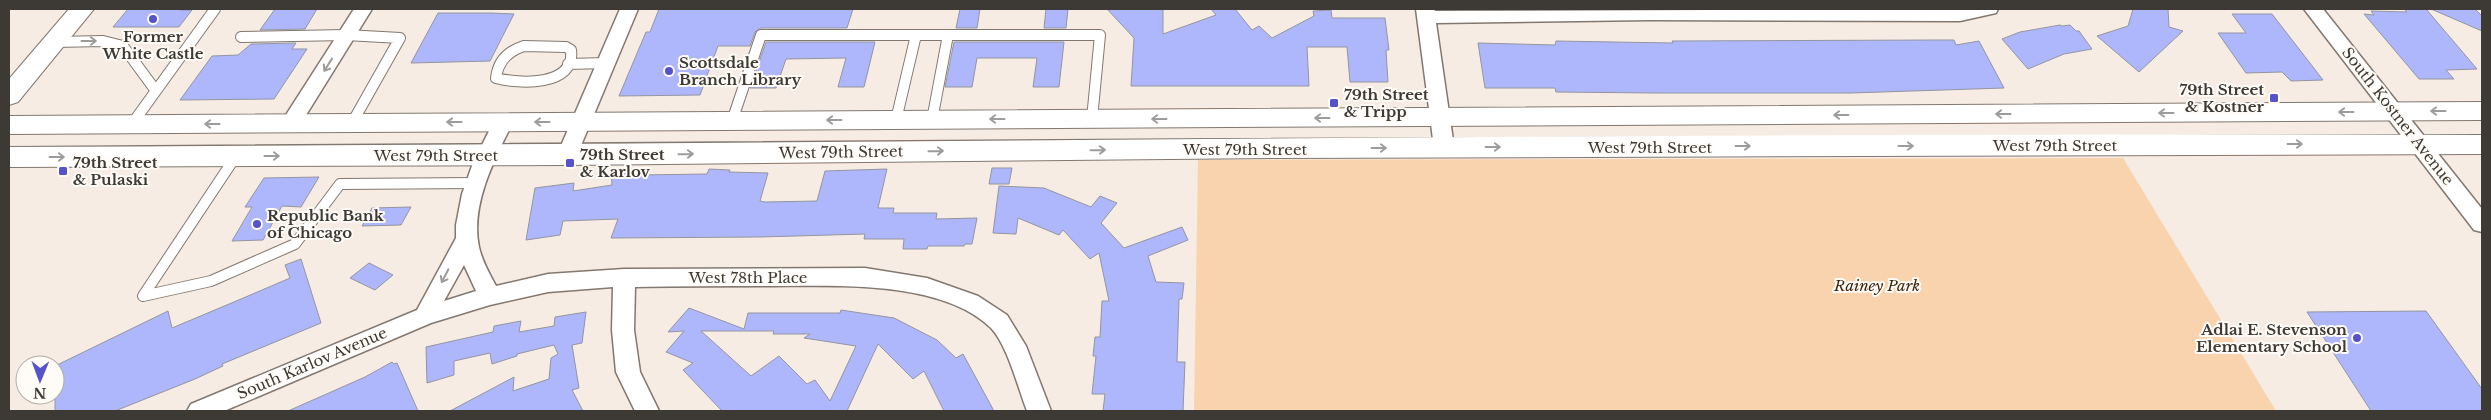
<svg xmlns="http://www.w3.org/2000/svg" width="2491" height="420" font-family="'Libre Baskerville',serif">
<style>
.green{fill:#f9d2ae}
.building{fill:#aeb7fc;stroke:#9395a0;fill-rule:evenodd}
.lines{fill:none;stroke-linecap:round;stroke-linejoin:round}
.service-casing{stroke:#827870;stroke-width:12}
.minor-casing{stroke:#827870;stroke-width:3}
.secondary-casing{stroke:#827870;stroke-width:2}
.service{stroke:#fff;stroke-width:10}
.minor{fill:#fff;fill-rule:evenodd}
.secondary{fill:#fff;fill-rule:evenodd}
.oneway{stroke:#9e9c9a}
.poi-dot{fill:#5553ca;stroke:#fffbf7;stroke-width:2}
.labels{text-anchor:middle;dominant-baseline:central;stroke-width:4;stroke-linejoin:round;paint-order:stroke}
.poi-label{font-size:15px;font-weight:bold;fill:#3d3935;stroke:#fffbf7;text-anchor:start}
.street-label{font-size:15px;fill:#3d3935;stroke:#fffbf7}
.park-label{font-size:15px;font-style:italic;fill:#3c240c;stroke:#fffbf7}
</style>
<rect width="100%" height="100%" fill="#f7ece3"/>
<path class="green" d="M2123,158L2276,411H1194L1198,160Z"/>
<path class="building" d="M128,9H181L180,10H192L179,27H113Z
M275,9H317L305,29L260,30Z
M659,9H853L847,28H761L755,32L750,46H718L700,95L619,96L646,32H650Z
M960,9H980L977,28H956Z
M1046,9H1068L1066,28H1044Z
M1107,9H1163V34L1216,15L1211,9H1235L1252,30L1259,26L1272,38L1314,16L1313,11L1331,10L1332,18H1385L1389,50H1386L1388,82H1350L1347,47H1307L1309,86H1131L1134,38Z
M2133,9H2168L2169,27L2183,31L2139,72L2097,36L2128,26Z
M2404,9H2426L2477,69L2446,70L2454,79H2419L2364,14L2374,15L2371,11L2407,12Z
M2431,9H2475L2482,16V31Z
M438,13H492L514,14L490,61L411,63Z
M2232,14H2272L2323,80L2291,81L2282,72L2246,73L2218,33H2246Z
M2060,25L2062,26L2070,25L2076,31H2079L2092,49L2064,54L2028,69L2002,39L2020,32Z
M1933,40H1954L1956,45L1979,41L2004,88L1851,93H1653L1556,92L1555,88H1485L1478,43L1555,45L1556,41L1673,43L1672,41Z
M766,42H875L864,87H838L846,58L786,59L776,88H750Z
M954,42H1064L1059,87H1033L1037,58H977L972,87H945Z
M296,43L292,49H307L274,99L180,100L212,56L238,55L251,44Z
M992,168H1012L1009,184H989Z
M611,169H639L637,175L707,174L709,169L730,170L729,172L768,173L760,201L765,202L817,201L825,171L887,169L878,208H894L893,213H937L936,219L977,218L972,244H965L964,246H928L927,249H903L904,239H864L865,234L760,237L611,238L618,219L563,221L560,235L526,240L535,188L574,183L573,191L612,185Z
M319,177L301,207L282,206L263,240L232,241L252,207H245L264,178Z
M999,186L1044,188L1091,207L1100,196L1117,203L1101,223L1124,248L1182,227L1188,240L1148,256L1156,282L1184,283L1182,299H1179L1177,362H1185L1183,411H1103L1105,394H1092L1096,356H1093L1095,337H1100L1102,301H1109L1099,253L1090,259L1063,230L1059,235L1018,218L1016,234L993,233Z
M411,207L401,225L362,226L372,208Z
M301,259L321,323L222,364L223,366L195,379L115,411H55V366L168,311L172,328L241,299L290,278L285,265Z
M369,263L393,275L375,290L350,278Z
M689,308L744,329L748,313H840L841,310L894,318L937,340L956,358L963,354L994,411H944L924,371L913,379L878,344L847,411H722L683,370L693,363L666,352L684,331L668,332ZM701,331H774L773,334H810L804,338L856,346L830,401L815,380L807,384L779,356L751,376Z
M2426,311L2482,389V411H2371L2307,312Z
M586,312L582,343L572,345L579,388L572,390L583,411H450L514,377L513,391L549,379L551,358L558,354L554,345L517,354V356L492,364L490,353L454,361V375L427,383L426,347L493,332L494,326L521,321L519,332L554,326L555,317Z
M392,362L394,364L397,363L418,411H288L365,377Z"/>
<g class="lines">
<defs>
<path id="service" d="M916,35H1100L1092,119
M241,37L346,35L400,38L352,123
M55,42L103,41L123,46L156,91
M524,46L566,47L571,50C576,87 518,84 496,78C498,61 508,51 524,46Z
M568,64L606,63
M932,120L948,35
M732,121L761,35H916L896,120
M132,124L215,9
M236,156L143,296L211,281L295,244L340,184L477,183"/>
<path id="minor" d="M354,9H372L298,128L291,130L284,128L281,123L284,118Z
M620,9H638L577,155L574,160L567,162L560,160L557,155Z
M1416,9H1434L1435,11L1998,9L1996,13L1960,21L1649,20L1436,23L1454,147L1451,152L1444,154L1437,152L1434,147Z
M2304,9H2323L2482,209V232L2474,230Z
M503,115L510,117L513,122C495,158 470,205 479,247C482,261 489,273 496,286L548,274L624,269L865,268L927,278L978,296L1007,315L1026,346L1051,411H1027C1018,388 1008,346 991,328C941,279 833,286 768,286C724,286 679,286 635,287L634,330L640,372L659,411H635L616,372L612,330L613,287L548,292L490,305L431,323L224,411H187L191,404L417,310L456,238V225L462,194L473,163L496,117ZM464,265L476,291L444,301Z"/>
<path id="secondary" d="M69,9H94L18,102L9,105V79Z
M2482,102V120L9,134V116Z
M2482,135V154L1277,158L567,165L9,167V147C833,144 1658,132 2482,135Z"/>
</defs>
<use href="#service" class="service-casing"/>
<use href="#minor" class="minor-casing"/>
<use href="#secondary" class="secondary-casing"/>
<use href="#service" class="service"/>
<use href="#minor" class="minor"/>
<use href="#secondary" class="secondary"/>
</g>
<defs><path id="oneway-shaft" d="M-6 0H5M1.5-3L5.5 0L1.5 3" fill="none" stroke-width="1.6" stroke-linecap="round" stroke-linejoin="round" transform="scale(1.25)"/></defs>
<g class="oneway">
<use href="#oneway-shaft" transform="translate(89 41)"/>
<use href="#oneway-shaft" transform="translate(328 65) rotate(122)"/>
<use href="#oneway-shaft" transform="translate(2438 111) rotate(180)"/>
<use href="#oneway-shaft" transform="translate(2346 112) rotate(180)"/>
<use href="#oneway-shaft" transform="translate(2166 113) rotate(180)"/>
<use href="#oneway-shaft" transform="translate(2003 114) rotate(180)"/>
<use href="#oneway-shaft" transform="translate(1841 115) rotate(180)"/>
<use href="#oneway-shaft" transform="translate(1322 118) rotate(180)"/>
<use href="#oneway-shaft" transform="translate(997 119) rotate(180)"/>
<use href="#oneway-shaft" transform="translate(1159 119) rotate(180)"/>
<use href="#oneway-shaft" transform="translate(834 120) rotate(180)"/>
<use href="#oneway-shaft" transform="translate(454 122) rotate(180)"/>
<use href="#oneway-shaft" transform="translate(542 122) rotate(180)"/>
<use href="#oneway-shaft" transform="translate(212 124) rotate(180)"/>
<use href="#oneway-shaft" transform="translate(2295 144)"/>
<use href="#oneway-shaft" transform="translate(1743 146)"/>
<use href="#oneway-shaft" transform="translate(1906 146)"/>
<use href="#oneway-shaft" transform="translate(1493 147)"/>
<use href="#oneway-shaft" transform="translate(1379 148)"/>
<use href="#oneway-shaft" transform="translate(1098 150) rotate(-1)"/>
<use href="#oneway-shaft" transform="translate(936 151) rotate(-1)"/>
<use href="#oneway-shaft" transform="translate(686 154) rotate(-1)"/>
<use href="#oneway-shaft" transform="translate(272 156)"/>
<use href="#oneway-shaft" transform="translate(57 157)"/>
<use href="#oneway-shaft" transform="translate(445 276) rotate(117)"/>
</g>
<g class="poi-dot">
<circle cx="153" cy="19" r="5"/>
<circle cx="669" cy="71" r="5"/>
<rect x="2269" y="93" width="10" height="10" rx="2.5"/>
<rect x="1329" y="98" width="10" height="10" rx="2.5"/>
<rect x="565" y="158" width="10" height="10" rx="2.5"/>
<rect x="58" y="166" width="10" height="10" rx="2.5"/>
<circle cx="257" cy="224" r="5"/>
<circle cx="2357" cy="338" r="5"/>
</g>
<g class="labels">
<g class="poi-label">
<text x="153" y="36" text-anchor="middle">Former<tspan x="153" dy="17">White Castle</tspan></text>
<text x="679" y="62">Scottsdale<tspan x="679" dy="17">Branch Library</tspan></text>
<text x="2264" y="89" text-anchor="end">79th Street<tspan x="2264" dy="17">&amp; Kostner</tspan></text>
<text x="1344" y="94">79th Street<tspan x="1344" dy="17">&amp; Tripp</tspan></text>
<text x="580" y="154">79th Street<tspan x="580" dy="17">&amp; Karlov</tspan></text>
<text x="73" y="162">79th Street<tspan x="73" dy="17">&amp; Pulaski</tspan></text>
<text x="267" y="215">Republic Bank<tspan x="267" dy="17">of Chicago</tspan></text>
<text x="2347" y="329" text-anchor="end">Adlai E. Stevenson<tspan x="2347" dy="17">Elementary School</tspan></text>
</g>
<g class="street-label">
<text transform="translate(2398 116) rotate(52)">South Kostner Avenue</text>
<text x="2055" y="145">West 79th Street</text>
<text x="1650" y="147">West 79th Street</text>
<text x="1245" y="149">West 79th Street</text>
<text transform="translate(841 152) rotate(-1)">West 79th Street</text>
<text x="436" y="155">West 79th Street</text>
<text x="748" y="277">West 78th Place</text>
<text transform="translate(312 363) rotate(-23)">South Karlov Avenue</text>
</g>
<g class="park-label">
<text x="1877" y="285">Rainey Park</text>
</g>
</g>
<rect width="2491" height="420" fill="none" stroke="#3d3935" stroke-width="20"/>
<g transform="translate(40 380) rotate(181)"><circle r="24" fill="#fffbf7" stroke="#b1ada9"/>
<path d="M0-4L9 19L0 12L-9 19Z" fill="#5553ca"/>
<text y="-8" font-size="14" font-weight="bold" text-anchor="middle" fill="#3d3935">N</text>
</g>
</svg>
